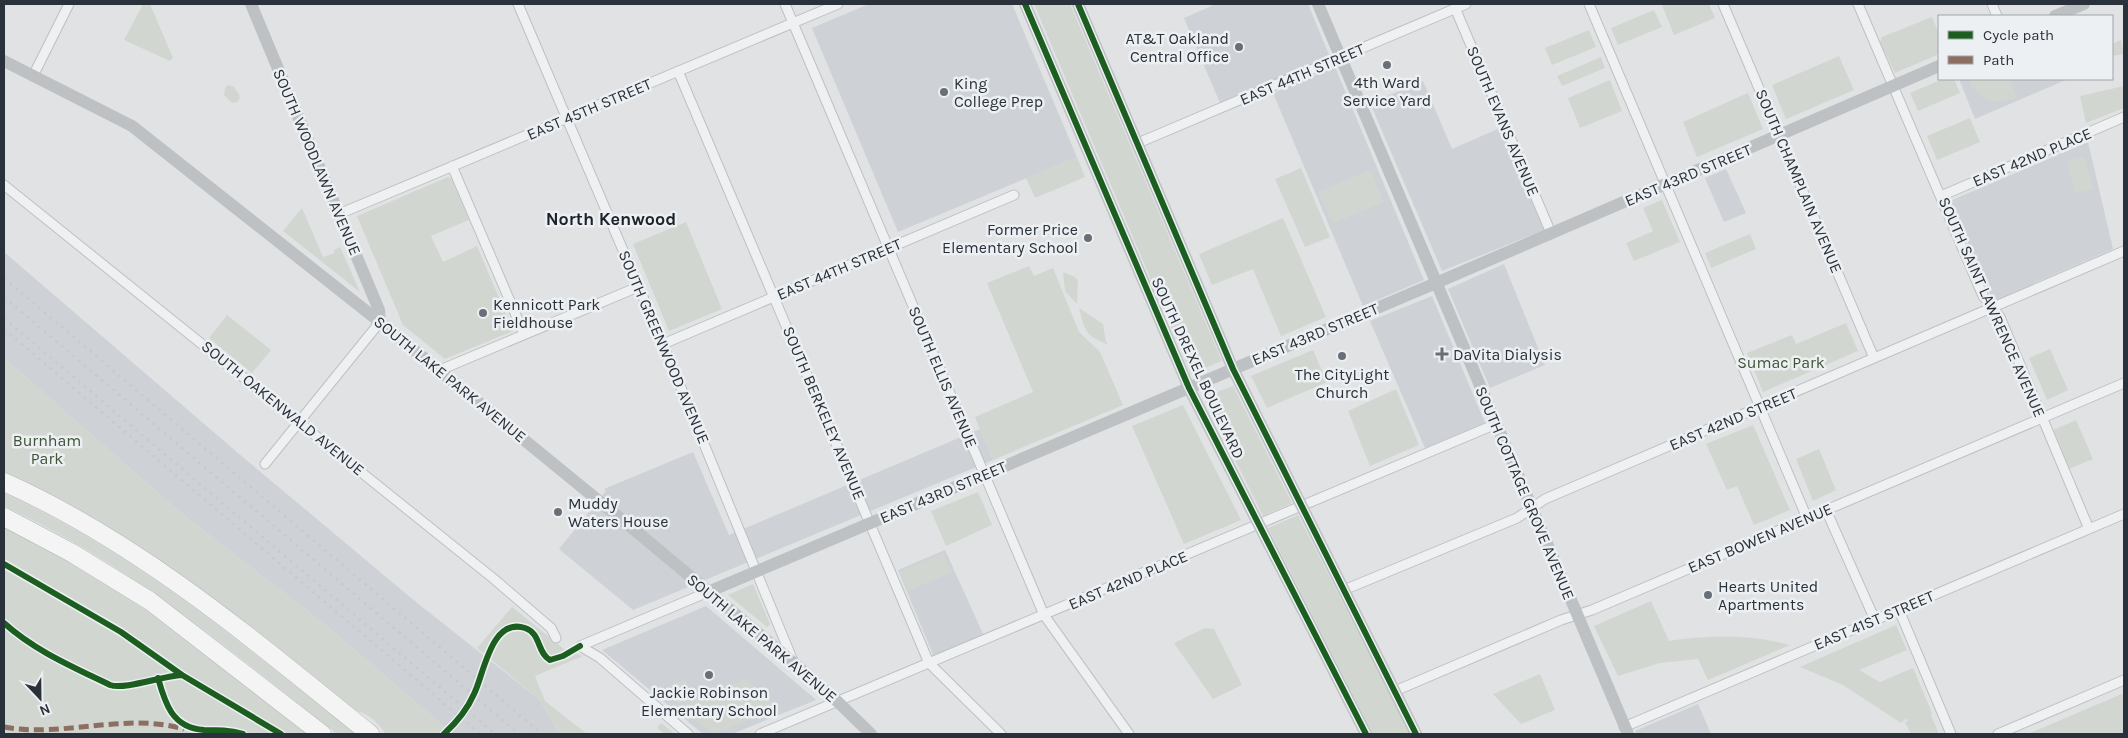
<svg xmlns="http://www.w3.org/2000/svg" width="2128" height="738" font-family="Karla,sans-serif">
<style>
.built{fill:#ced2d6}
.green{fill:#d1d7d0}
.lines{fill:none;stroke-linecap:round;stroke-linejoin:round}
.street-casing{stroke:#bec0c2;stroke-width:11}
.highway-casing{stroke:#b2b5b8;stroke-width:19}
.street{stroke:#eef0f1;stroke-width:9}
.secondary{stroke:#bec1c3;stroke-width:12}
.highway{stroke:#f4f4f4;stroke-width:18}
.rail{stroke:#c8c9cb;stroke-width:2.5;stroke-dasharray:2.5 5;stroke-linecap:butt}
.quiet{stroke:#8d6e63;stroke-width:5;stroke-dasharray:10 5;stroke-linecap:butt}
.cycleway-casing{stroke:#edf0f3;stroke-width:9}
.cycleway{stroke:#1b5e20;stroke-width:6}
.poi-dot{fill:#696f76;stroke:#edf0f3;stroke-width:2}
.labels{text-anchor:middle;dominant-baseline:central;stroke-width:5;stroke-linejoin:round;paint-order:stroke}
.poi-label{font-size:16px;fill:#29313a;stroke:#edf0f3;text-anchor:start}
.street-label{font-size:16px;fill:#29313a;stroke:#edf0f3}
.park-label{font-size:16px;fill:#405438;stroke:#edf0f3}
.neighbourhood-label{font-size:18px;font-weight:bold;fill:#1b222b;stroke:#edf0f3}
</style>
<rect width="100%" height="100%" fill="#e0e2e4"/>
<path class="built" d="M869,4H1012L1077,157L898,232L812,28Z
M1216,4H1308L1330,57L1220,103L1184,18Z
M1335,67L1424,280L1363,306L1273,93Z
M1959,79H2068L1975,119Z
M1423,81L1452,149L1500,128L1544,230L1442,271L1370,103Z
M2088,142L2113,249L1993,301L1950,201Z
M1726,169L1746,213L1724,222L1705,178Z
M4,252L238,453L416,602L540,700L559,734H453L328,627L181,513L4,358Z
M1504,264L1545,365L1490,388L1448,289Z
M1432,296L1485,423L1425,448L1370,321Z
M980,429L993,460L633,610L559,549L606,491L604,489L693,452L729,535Z
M945,550L984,636L934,657L898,570Z
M706,606L816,700L732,734H703L602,650Z
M1698,704L1711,734H1637L1635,731Z"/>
<path class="green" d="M143,4H150L173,58L170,61L124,40Z
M1034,4H1070L1222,361L1191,374Z
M1664,4H1709L1715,18L1674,35L1662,5Z
M1654,10L1662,27L1618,45L1611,28Z
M1932,17L1939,34V54L1895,73L1880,42L1882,37Z
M1589,30L1596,47L1552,65L1545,48Z
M2121,40L2124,54L2112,56V44Z
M1839,56L1854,90L1786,119L1772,85Z
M1601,57L1605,68L1562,86L1557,76Z
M1943,79H1954L1960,93L1918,111L1910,93Z
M1968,79H2009L2017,97C2001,103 1986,104 1974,89C1971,86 1970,82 1968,79Z
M1610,80L1622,111L1580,128L1568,98Z
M228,85L233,86L239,94L240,98L237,102L232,103L224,95L225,88Z
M2124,86V108L2086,123L2080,96Z
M1748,93L1763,129L1697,157L1683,122Z
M1970,118L1980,142L1937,160L1927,136Z
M1077,157L1085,177L1035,198L1026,178Z
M2085,157L2093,189L2075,193L2067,161Z
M1301,168L1330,237L1305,247L1275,179Z
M1370,170L1384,202L1333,223L1318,192Z
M448,177L451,178L469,220L431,236L443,262L477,246L513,331L445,359L403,325L357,216Z
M1662,200L1680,242L1634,261L1626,243L1653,231L1643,208Z
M302,208L323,257L334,253V250L340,247L360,292L283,231Z
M1283,218L1326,317L1281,336L1253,269L1212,285L1199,254Z
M686,222L722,309L669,331L633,244Z
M1750,234L1756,249L1711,268L1705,253Z
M1029,266L1034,276L1053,268L1079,332L1100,352L1123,405L993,460L975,417L1033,392L987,283Z
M1063,272L1075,277L1078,281L1077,304L1065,291Z
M1079,308L1103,324L1106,342L1109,345C1086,336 1085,332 1079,308Z
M227,315L271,350L252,373L209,338Z
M1846,323L1858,351L1763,392L1747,353L1792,335L1796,344Z
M2050,349L2068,390L2047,400L2029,358Z
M1313,350L1327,382L1267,408L1251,376Z
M4,358L181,513L328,627L453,734H386C377,723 372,715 357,711C294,662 232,610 166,565C115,529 60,499 4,473Z
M1233,386L1292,503L1263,516L1204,397Z
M1396,389L1419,445L1370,466L1348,411Z
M1183,405L1241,520L1184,544L1132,426Z
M2076,420L2093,459L2069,469L2053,430Z
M1753,425L1790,510L1754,525L1737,486L1727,490L1706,444Z
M1819,449L1836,490L1813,501L1796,459Z
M978,492L992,525L946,546L931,511Z
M4,493C100,537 181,596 264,661C294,685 326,708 355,734H337C231,651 127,563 4,506Z
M1298,515L1410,734H1373L1268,528Z
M4,527L76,565L135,602L307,734H4Z
M943,553L952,572L908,591L900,572Z
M753,584L770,624L767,627L728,595Z
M1651,601L1669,641C1709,635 1750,634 1790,645L1708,680L1698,659L1660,663L1618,676L1594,626Z
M512,607L564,649L583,656L535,676L545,701L587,734H559L540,700L477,648Z
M1896,625L1907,650L1859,670L1880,682L1913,668L1932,713L1931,715L1939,734H1911L1905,722L1909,720L1906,719L1901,723L1843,685L1800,667Z
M1205,628L1214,629L1242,685L1213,699L1174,643Z
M1540,674L1555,710L1521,724L1493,694Z
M746,679L779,708L713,734L679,706Z
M685,680L693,698L679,704L671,685Z
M2124,693V734H2028Z
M661,723L675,734H664L657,728Z"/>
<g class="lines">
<defs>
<path id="street" d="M518,4L663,344L793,661
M785,4L1044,615L1129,734
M1589,4L1807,518
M1723,4L1874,358
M1858,4L1983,296L2000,317L2089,529
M1992,4L1997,16
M1455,8L1551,233
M678,71L929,663L1001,734
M33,76L69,4
M1138,143L1466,4
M452,166L524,334
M4,185L494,579L551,628L556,638
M1941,196L2124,117
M339,214L838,4
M663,344L1014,195
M440,370L638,287
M265,464L380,322
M1826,510L1875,620
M1344,590L1517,518L1545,499L2124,251
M1899,610L1951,734
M580,646L600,658L688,734
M580,646L708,592
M1395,691L1561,620L1592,610L2124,383
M1624,727L2124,514
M760,734L1496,424
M1998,734L2124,680"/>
<path id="highway" d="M4,482C140,543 255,641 370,734
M4,517L72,553L150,601L322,734"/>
</defs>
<use href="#street" class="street-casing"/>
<use href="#highway" class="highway-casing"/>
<use href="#street" class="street"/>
<path class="secondary" d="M251,4L379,310L380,322
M1025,4L1189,388L1366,734
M1078,4L1233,369L1416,734
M1318,4L1628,734
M2055,16L2084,4
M4,61L132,126L380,322L643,537L795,664L838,702L871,734
M708,592L1436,283L1939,66"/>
<use href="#highway" class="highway"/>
<path class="rail" d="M4,278L542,734
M4,297L519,734
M4,318L495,734
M4,329L480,734"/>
<path class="quiet" d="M4,727C63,738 125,712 184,729"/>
<defs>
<path id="cycleway" d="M1025,4L1189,388L1366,734
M1078,4L1233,369L1416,734
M4,564L121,632L182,675
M4,623C35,651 73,667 110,685C125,690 162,676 182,675L281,734
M158,678C165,703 172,728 204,730C218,730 229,730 243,734
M444,734C457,722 467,710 474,694C484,674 491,617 525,628C541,633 537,653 550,660L563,656L580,646"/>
</defs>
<use href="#cycleway" class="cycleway-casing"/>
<use href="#cycleway" class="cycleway"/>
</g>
<g class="poi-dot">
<circle cx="1239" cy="47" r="5"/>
<circle cx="1387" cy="65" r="5"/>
<circle cx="944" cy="92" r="5"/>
<circle cx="1088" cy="238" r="5"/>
<circle cx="483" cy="313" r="5"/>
<path d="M1439.5 346.5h5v5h5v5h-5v5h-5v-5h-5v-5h5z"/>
<circle cx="1342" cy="356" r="5"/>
<circle cx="558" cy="512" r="5"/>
<circle cx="1708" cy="595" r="5"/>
<circle cx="709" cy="675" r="5"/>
</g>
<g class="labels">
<g class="poi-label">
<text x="1229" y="38" text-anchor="end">AT&amp;T Oakland<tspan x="1229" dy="18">Central Office</tspan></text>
<text x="1387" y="82" text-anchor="middle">4th Ward<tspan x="1387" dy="18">Service Yard</tspan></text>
<text x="954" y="83">King<tspan x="954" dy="18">College Prep</tspan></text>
<text x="1078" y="229" text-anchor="end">Former Price<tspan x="1078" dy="18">Elementary School</tspan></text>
<text x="493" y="304">Kennicott Park<tspan x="493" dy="18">Fieldhouse</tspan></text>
<text x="1453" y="354">DaVita Dialysis</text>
<text x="1342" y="374" text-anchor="middle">The CityLight<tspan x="1342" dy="18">Church</tspan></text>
<text x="568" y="503">Muddy<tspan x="568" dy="18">Waters House</tspan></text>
<text x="1718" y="586">Hearts United<tspan x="1718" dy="18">Apartments</tspan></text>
<text x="709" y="692" text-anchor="middle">Jackie Robinson<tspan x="709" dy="18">Elementary School</tspan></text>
</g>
<g class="street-label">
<text transform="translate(1302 74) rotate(-23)">EAST 44TH STREET</text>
<text transform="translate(589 109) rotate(-23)">EAST 45TH STREET</text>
<text transform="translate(1503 121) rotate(67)">SOUTH EVANS AVENUE</text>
<text transform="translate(2032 157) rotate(-23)">EAST 42ND PLACE</text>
<text transform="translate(317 162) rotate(67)">SOUTH WOODLAWN AVENUE</text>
<text transform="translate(1688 175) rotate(-23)">EAST 43RD STREET</text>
<text transform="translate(1799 181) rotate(67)">SOUTH CHAMPLAIN AVENUE</text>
<text transform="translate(839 269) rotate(-23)">EAST 44TH STREET</text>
<text transform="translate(1992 307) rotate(66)">SOUTH SAINT LAWRENCE AVENUE</text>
<text transform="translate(1315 334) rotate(-23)">EAST 43RD STREET</text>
<text transform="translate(664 347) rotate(67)">SOUTH GREENWOOD AVENUE</text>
<text transform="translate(1198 368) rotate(65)">SOUTH DREXEL BOULEVARD</text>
<text transform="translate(943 377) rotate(67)">SOUTH ELLIS AVENUE</text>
<text transform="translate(450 379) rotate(39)">SOUTH LAKE PARK AVENUE</text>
<text transform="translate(283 408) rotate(39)">SOUTH OAKENWALD AVENUE</text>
<text transform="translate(824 413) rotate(67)">SOUTH BERKELEY AVENUE</text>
<text transform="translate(1733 419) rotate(-23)">EAST 42ND STREET</text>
<text transform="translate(943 492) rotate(-23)">EAST 43RD STREET</text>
<text transform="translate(1525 493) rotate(67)">SOUTH COTTAGE GROVE AVENUE</text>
<text transform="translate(1760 538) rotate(-23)">EAST BOWEN AVENUE</text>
<text transform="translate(1128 580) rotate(-23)">EAST 42ND PLACE</text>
<text transform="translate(1874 620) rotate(-23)">EAST 41ST STREET</text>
<text transform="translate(762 638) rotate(40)">SOUTH LAKE PARK AVENUE</text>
</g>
<g class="park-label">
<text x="1781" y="362">Sumac Park</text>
<text x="47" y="440">Burnham<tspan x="47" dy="18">Park</tspan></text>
</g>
<g class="neighbourhood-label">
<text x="611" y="219">North Kenwood</text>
</g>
</g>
<rect width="2128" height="738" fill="none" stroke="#29313a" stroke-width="10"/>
<rect x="1938" y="15" width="175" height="65" fill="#edf0f3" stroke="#9fa4a9"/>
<rect x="1948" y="31" width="25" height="8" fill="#1b5e20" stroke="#9fa4a9"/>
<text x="1983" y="40" font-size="15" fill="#29313a">Cycle path</text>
<rect x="1948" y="56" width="25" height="8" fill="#8d6e63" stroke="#9fa4a9"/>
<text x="1983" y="65" font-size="15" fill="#29313a">Path</text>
<g transform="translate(40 698) rotate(158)" stroke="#edf0f3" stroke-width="4" paint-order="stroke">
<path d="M0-4L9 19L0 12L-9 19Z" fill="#29313a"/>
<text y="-8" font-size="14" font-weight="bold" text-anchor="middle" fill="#29313a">N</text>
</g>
</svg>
